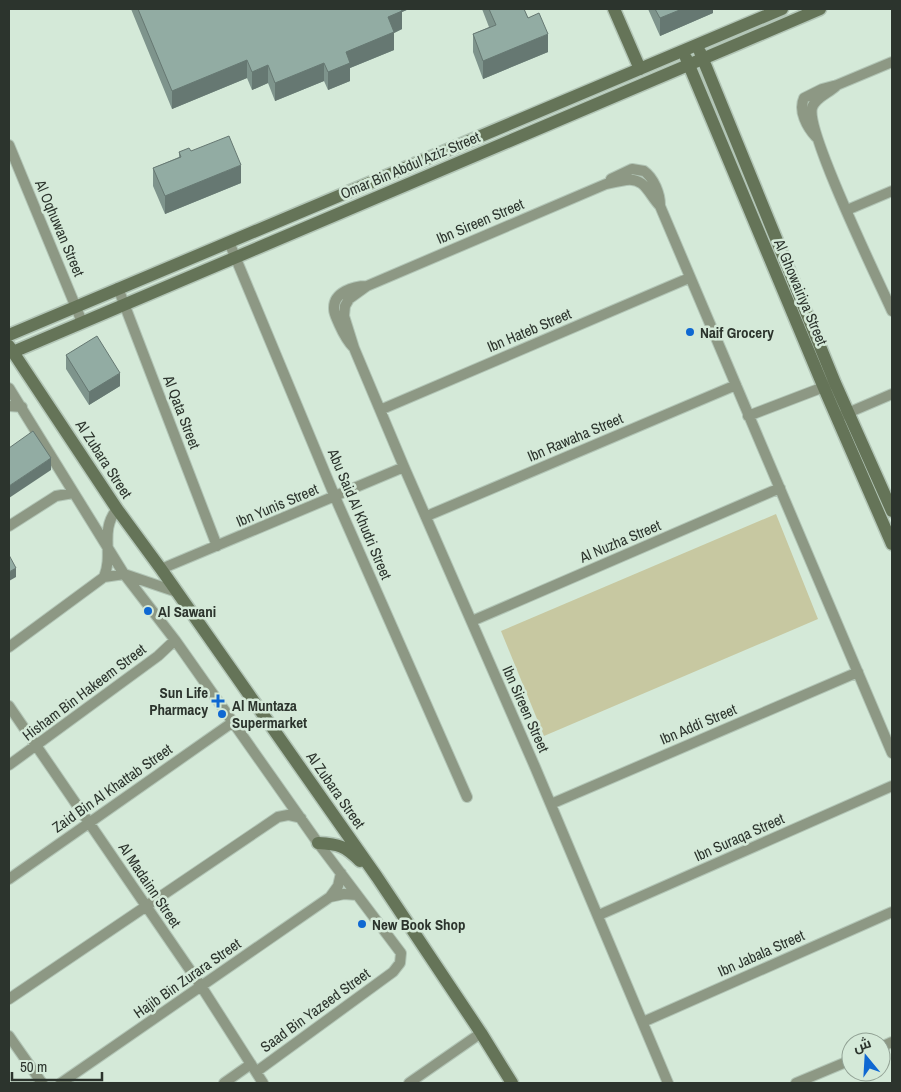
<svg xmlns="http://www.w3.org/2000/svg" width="901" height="1092" font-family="'Archivo Narrow',Cairo,sans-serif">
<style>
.green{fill:#c7c8a1}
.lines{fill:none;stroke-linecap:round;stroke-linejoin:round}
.street-casing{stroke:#b2c5b6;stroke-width:12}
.secondary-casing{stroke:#b2c5b6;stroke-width:15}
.street{stroke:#8d9884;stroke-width:10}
.secondary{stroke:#657458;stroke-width:12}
.wall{fill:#7e948c}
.shaded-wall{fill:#667872}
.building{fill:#92aca3;stroke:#667872}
.poi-dot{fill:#0f68d2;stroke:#d4e9d8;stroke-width:2}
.labels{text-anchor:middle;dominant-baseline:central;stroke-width:5;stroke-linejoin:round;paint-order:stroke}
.street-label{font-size:15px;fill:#2c342d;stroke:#d4e9d8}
.poi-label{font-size:15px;font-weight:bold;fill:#2c342d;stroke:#d4e9d8;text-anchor:start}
</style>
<rect width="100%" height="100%" fill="#d4e9d8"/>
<path class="green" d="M776,514L818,619L544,736L501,631Z"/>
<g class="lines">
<defs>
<path id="street" d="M837,85C830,93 815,97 812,108C806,132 878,280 892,311
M816,137C807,127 798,111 804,98L822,89L837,85L892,62
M9,145L82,322
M611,179L632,169L644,171C654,178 660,194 660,205
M847,210L892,191
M229,242L335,497L467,797
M367,286L349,299L345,306L344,316L354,348L404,467L535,767L668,1083
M118,288L217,546
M354,348C347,341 343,333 339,324C337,319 334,314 334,309C333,292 354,286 367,286L606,184C613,183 619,181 626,180C645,177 649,195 660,206L892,753
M9,388L124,574L175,640L318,843L401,953L400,963L393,972L256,1072
M9,406L22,407
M380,410L689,278
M843,415L892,394
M748,416L829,385
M427,516L736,385
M9,526L56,496L73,493
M161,569L404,467
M104,577C114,553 99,531 117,509
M472,621L780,488
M9,647L104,577L124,574L177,592
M9,706L201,986L263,1083
M9,765L158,656L175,640
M551,804L858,672
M9,879L233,722
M330,897L344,894L357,895
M599,915L892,786
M9,999L278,817L288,815L301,818
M643,1022L892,912
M9,1036L42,1083
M881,1047L892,1042
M61,1083L330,897L338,886L341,873
M224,1083L251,1064
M409,1083L481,1033
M796,1083L851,1060"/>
<path id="secondary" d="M614,9L640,69
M700,52L835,383L892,511
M686,58L824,388L892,544
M9,335L782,9
M9,346L117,509L161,569L377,877L481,1033L512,1083
M13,352L820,9
M318,843C339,844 345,846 360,861"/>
</defs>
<use href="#street" class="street-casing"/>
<use href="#secondary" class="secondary-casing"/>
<use href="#street" class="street"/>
<use href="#secondary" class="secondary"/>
</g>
<path class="wall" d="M131,9H409L402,12V29L394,33V50L350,68V81L328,90L324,81L275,101L268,83L252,90L247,78L172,109Z
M482,9H524L528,18L548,52L483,79L473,52V34L489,27Z
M648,9H713V13L660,36Z
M191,151L241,183L165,214L153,186V168L179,157V152Z
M66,355L120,386L89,405L66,369Z"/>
<path class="shaded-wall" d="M396,9H409L402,12V29L394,33V50L350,68V81L328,90V72L346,52L388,17Z
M682,9H713V13L660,36V18Z
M548,34V52L483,79V61Z
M247,60V78L172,109V91Z
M324,63V81L275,101V83Z
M268,65V83L252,90V72Z
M241,165V183L165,214V196Z
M120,373V386L89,405V392Z
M51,458V470L9,498V486Z
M16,568V577L9,581V572Z"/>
<path class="building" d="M138,9H401L402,11L388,17L394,32L346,52L350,63L328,72L324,63L275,83L268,65L252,72L247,60L172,91Z
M489,9H524L528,18L539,13L548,34L483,61L473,34L496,25Z
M655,9H682L660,18Z
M229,136L241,165L165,196L153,168L181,157L179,152L189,148L191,151Z
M97,336L120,373L89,392L66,355Z
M33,431L51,458L9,486V448Z
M9,555L16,568L9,572Z"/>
<g class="poi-dot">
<circle cx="690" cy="332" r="5"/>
<circle cx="148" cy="611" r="5"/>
<path d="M215.5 693.5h5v5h5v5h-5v5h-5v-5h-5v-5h5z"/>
<circle cx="222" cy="714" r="5"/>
<circle cx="362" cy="924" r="5"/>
</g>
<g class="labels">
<g class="street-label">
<text transform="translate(410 165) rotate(-23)">Omar Bin Abdul Aziz Street</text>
<text transform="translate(480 221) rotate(-23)">Ibn Sireen Street</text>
<text transform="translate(60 228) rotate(67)">Al Oqhuwan Street</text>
<text transform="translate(801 292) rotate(67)">Al Ghowairiya Street</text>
<text transform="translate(529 330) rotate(-23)">Ibn Hateb Street</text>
<text transform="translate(182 412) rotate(69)">Al Qata Street</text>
<text transform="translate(575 437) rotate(-23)">Ibn Rawaha Street</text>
<text transform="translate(104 459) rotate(57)">Al Zubara Street</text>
<text transform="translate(277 505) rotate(-23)">Ibn Yunis Street</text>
<text transform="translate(360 514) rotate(67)">Abu Said Al Khudri Street</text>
<text transform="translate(620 541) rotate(-23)">Al Nuzha Street</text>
<text transform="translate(84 692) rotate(-37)">Hisham Bin Hakeem Street</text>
<text transform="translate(526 709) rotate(66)">Ibn Sireen Street</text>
<text transform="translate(698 724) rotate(-23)">Ibn Addi Street</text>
<text transform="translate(112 788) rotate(-35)">Zaid Bin Al Khattab Street</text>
<text transform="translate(336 790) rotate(55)">Al Zubara Street</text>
<text transform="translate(739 837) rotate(-24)">Ibn Suraqa Street</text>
<text transform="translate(150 885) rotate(56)">Al Madainn Street</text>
<text transform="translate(761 953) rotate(-24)">Ibn Jabala Street</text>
<text transform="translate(187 978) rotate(-35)">Hajib Bin Zurara Street</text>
<text transform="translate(315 1010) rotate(-36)">Saad Bin Yazeed Street</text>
</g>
<g class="poi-label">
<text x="700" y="332">Naif Grocery</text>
<text x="158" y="611">Al Sawani</text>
<text x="208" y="692" text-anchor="end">Sun Life<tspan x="208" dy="17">Pharmacy</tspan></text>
<text x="232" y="705">Al Muntaza<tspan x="232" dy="17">Supermarket</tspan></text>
<text x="372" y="924">New Book Shop</text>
</g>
</g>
<rect width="901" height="1092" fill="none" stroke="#2c342d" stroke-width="20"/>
<g transform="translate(866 1057) rotate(342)"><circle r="24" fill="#d4e9d8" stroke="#91a194"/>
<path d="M0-4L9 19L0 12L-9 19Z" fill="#0f68d2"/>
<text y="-8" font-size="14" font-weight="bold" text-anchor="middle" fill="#2c342d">ش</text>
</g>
<path d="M12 1072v8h90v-8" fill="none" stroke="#2c342d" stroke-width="2.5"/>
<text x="20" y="1072" font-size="15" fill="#2c342d" stroke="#d4e9d8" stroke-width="4" paint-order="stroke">50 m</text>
</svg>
